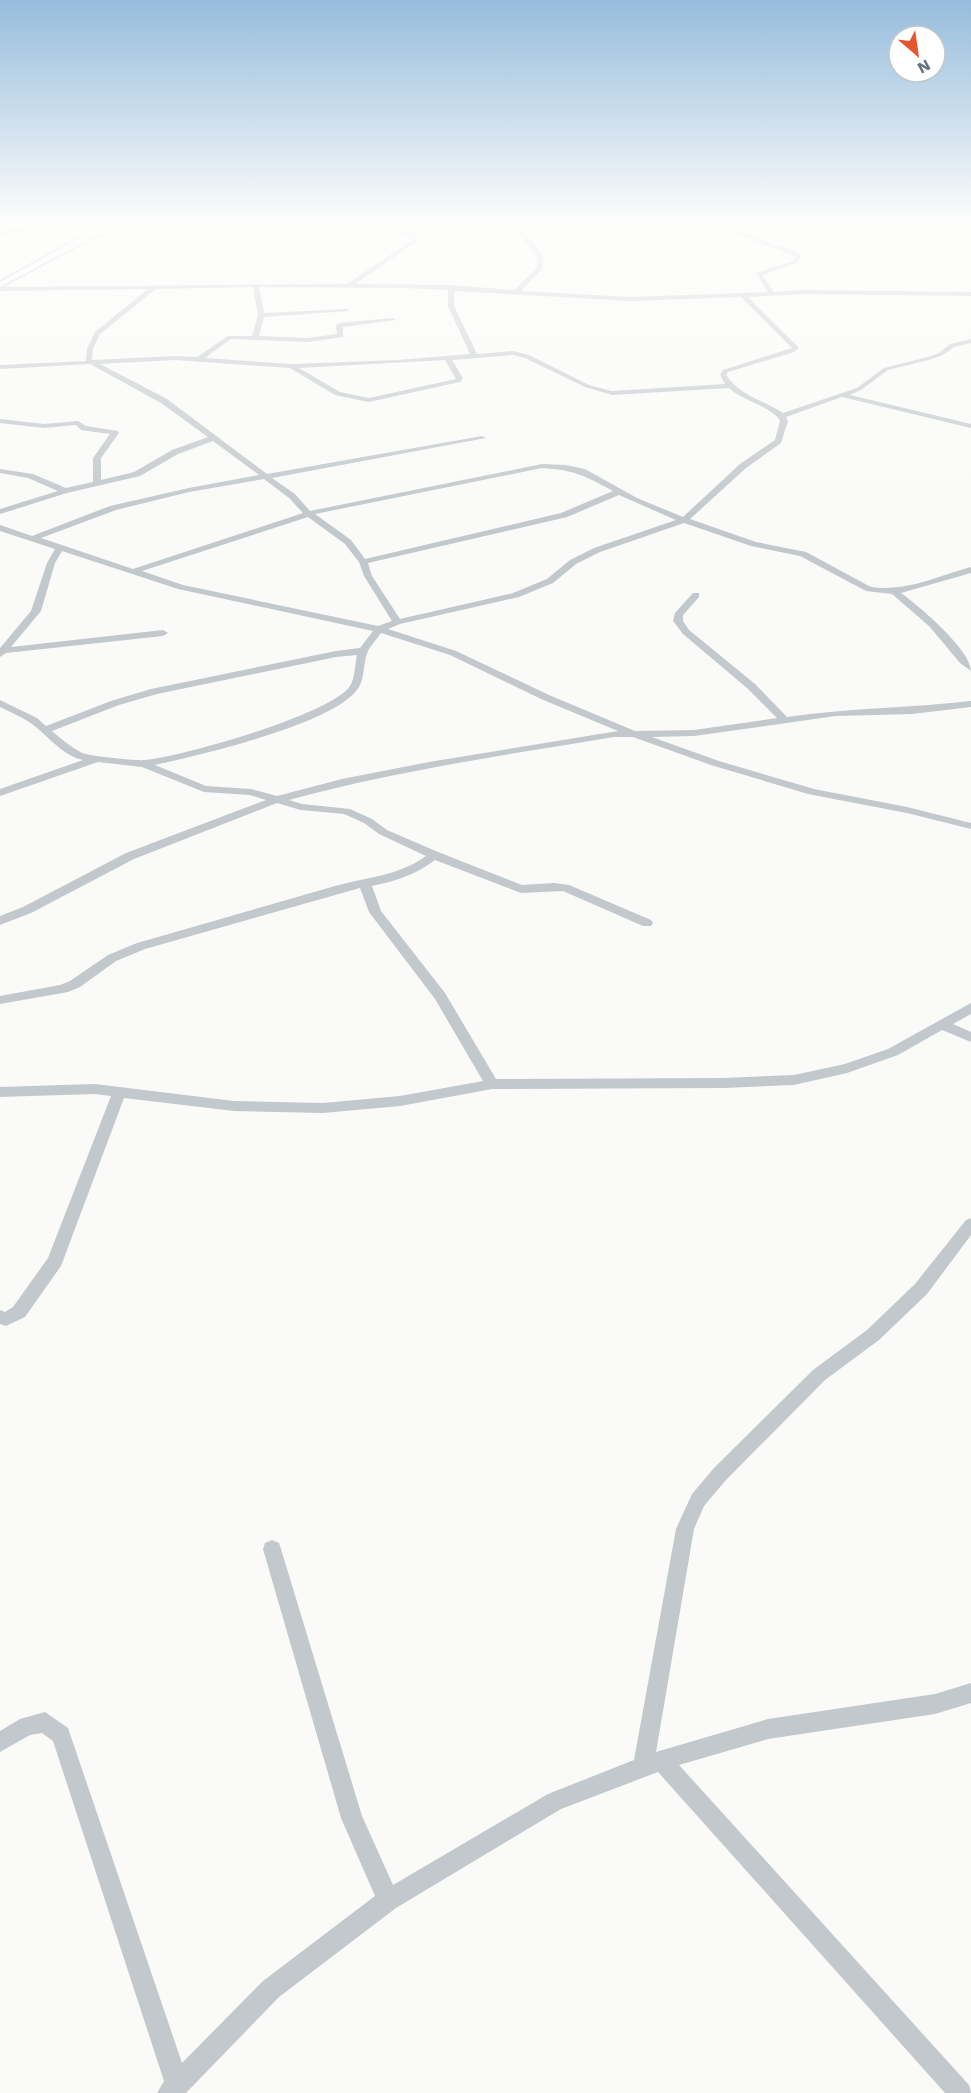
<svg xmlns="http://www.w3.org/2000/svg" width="971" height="2093" font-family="'Work Sans',sans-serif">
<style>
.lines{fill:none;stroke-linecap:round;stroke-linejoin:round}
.secondary-casing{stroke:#b3babf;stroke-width:3}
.street{fill:#c3c8cc;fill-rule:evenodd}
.secondary{fill:#fff;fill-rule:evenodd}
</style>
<rect width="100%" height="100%" fill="#fafaf8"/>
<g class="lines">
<defs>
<path id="secondary" d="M121,222H131L90,239L0,287V282L84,235Z"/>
</defs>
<use href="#secondary" class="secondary-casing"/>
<path class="street" d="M67,222H81L0,235V231Z
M345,222C366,221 387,232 406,232C419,232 430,222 443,222L411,235L418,239V241L355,284L451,285L514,290L536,269L538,258L516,231L493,222C516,222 533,238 543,258L542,269L521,291L630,297L768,292L756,273L793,261L797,257L738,235L711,222H718L742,233L797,252L802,256L797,263L762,275L774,292L805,290L971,292V296L805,294L748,297L799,348L794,352L728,372L726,375C740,396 763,400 783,413L857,388L884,368L928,357L939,353L950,344L971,339V343L954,347L943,355L932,359L888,370L861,390L850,395L971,424V428L842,397L786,417L788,421L781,443L746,468L690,519L756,542L806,552L871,587C906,592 938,576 971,567V573L901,593C919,606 971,650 971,671L960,663L929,626L892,594L866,591L800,556L751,546L684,523L600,552L576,564L553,583L519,597L400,624L388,629L456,651L549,695L635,731L694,730L777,718L747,688L683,634L673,621L675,613L693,593H699V597L683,615V621L689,630L755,684L787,717C848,708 910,708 971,701V707L912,714L836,716L694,736L652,737L719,761L814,789L907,807L971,823V829L907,813L808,794L711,765L633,737H614C505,755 395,771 289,800L302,804L350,809L372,819L387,830L438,852L522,885L554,883L569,885L651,920L653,923L651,926H643L563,891L521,893L435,860C415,875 396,881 372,886L381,911L445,993L496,1079L724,1078L794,1075L845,1064L888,1049L971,1003V1014L953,1024L971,1032V1042L942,1030L898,1055L847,1073L794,1085L724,1088L492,1089L400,1106L323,1113L234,1111L124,1098L61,1266L25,1317L6,1326L0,1324V1310L5,1312L13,1307L48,1258L111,1096L95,1094L0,1097V1087L95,1084L234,1101L323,1103L400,1096L483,1081L435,999L369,912L360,888L145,949L116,961L80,987L68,992L0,1004V996L60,985L70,981L108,955L137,943C203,924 269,905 335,886C368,877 398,876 426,856L379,834L364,823L344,814L301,810L277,803L134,859L31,913L0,925V916L23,907L126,853L266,800L250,795L204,792L142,767L98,762L0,796V789L83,760C62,756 47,734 29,722C20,716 10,712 0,707V700L37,718L46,726L111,701L151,689L336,651L360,648L373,631L178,589L62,551L55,563L41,611L11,647L163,630L168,633L163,636L6,653L0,657V648L31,611L47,563L55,549L0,531V525L32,536L110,506L189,488L259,475L213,441L178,454L140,476L67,493L0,514V509L58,491L28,478L0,473V469L33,474L66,488L93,482V458L110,434L81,430L76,425L44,428L0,423V419L44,424L78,421L86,426L118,431L119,433L101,458V480L134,472L172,450L208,437L161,403L90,364L0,369V365L86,361L87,349L95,332L148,289L0,291V287L347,284L412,240L402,234ZM253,287L258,315L252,336H228L197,357L175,356L92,360L93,349L100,334L156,289ZM259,287L405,288L448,290V306L470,354L398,360L292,364L205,358L231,339L308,342L343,337V327L396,320L393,318L339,323L336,325L337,334L308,338L259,336L264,317L349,311L346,309L264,313ZM454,291L630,301L741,297L792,348L723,370L720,375L725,384L612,391L589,385L529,355L513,351L477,354L454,306ZM513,355L525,358L585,387L612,395L729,388C742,401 772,406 780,421L775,440L740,464L683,517L637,498L585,469L566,465L542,464L310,511L295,494L272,478L486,438L482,436L267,474L167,399L100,364L175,360L290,368L335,395L369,402L460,382L463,378L452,360ZM445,360L456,379L369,398L340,392L299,368ZM542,468C575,470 585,476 613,491L561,513L365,559L351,540L315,514ZM264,479L289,498L303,513L133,569L41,538L116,510L189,492ZM619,495L676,520L594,548L570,560L547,579L513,593L400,619L372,576L368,563L567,517ZM308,517L345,544L359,562L364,576L392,621L378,626L183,585L142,571ZM381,633L450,655L541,699L618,731L429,762L342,779L277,796L251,789L206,786L155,765C198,755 337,724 359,687C365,677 363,662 368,651C371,645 377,639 381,633ZM357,655C355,664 355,678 350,686C332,714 181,757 145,760C136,761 89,756 82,753C71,747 61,739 52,731L119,705L157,694L336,657Z
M971,1218V1235L927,1294L879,1340L825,1380L726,1480L704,1506L694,1529L656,1752L768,1719L935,1694L971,1683V1703L935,1714L768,1739L679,1765L969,2085L971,2093H945L658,1772L561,1809L396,1908L279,1997L186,2093H157L164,2081L53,1741L42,1733L30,1735L0,1752V1731L20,1719L45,1712L68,1728L182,2063L263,1981L375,1896L341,1818L263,1549L265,1543L272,1540L279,1543L281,1549L362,1816L393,1885L548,1794L634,1760L676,1529L692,1494L714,1468L813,1370L867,1330L915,1284L966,1220Z"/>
<use href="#secondary" class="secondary"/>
</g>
<linearGradient id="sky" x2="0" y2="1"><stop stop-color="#96bcdc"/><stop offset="0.43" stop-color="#fdfdfc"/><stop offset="1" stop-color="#fdfdfc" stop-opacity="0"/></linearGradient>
<rect width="971" height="515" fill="url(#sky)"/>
<g transform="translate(917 54) rotate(151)"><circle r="28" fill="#ffffff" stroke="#c1c8cd" stroke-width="1.5"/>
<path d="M0-4.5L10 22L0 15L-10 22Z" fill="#e4572e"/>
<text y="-9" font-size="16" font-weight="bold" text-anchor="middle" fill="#657683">N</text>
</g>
</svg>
